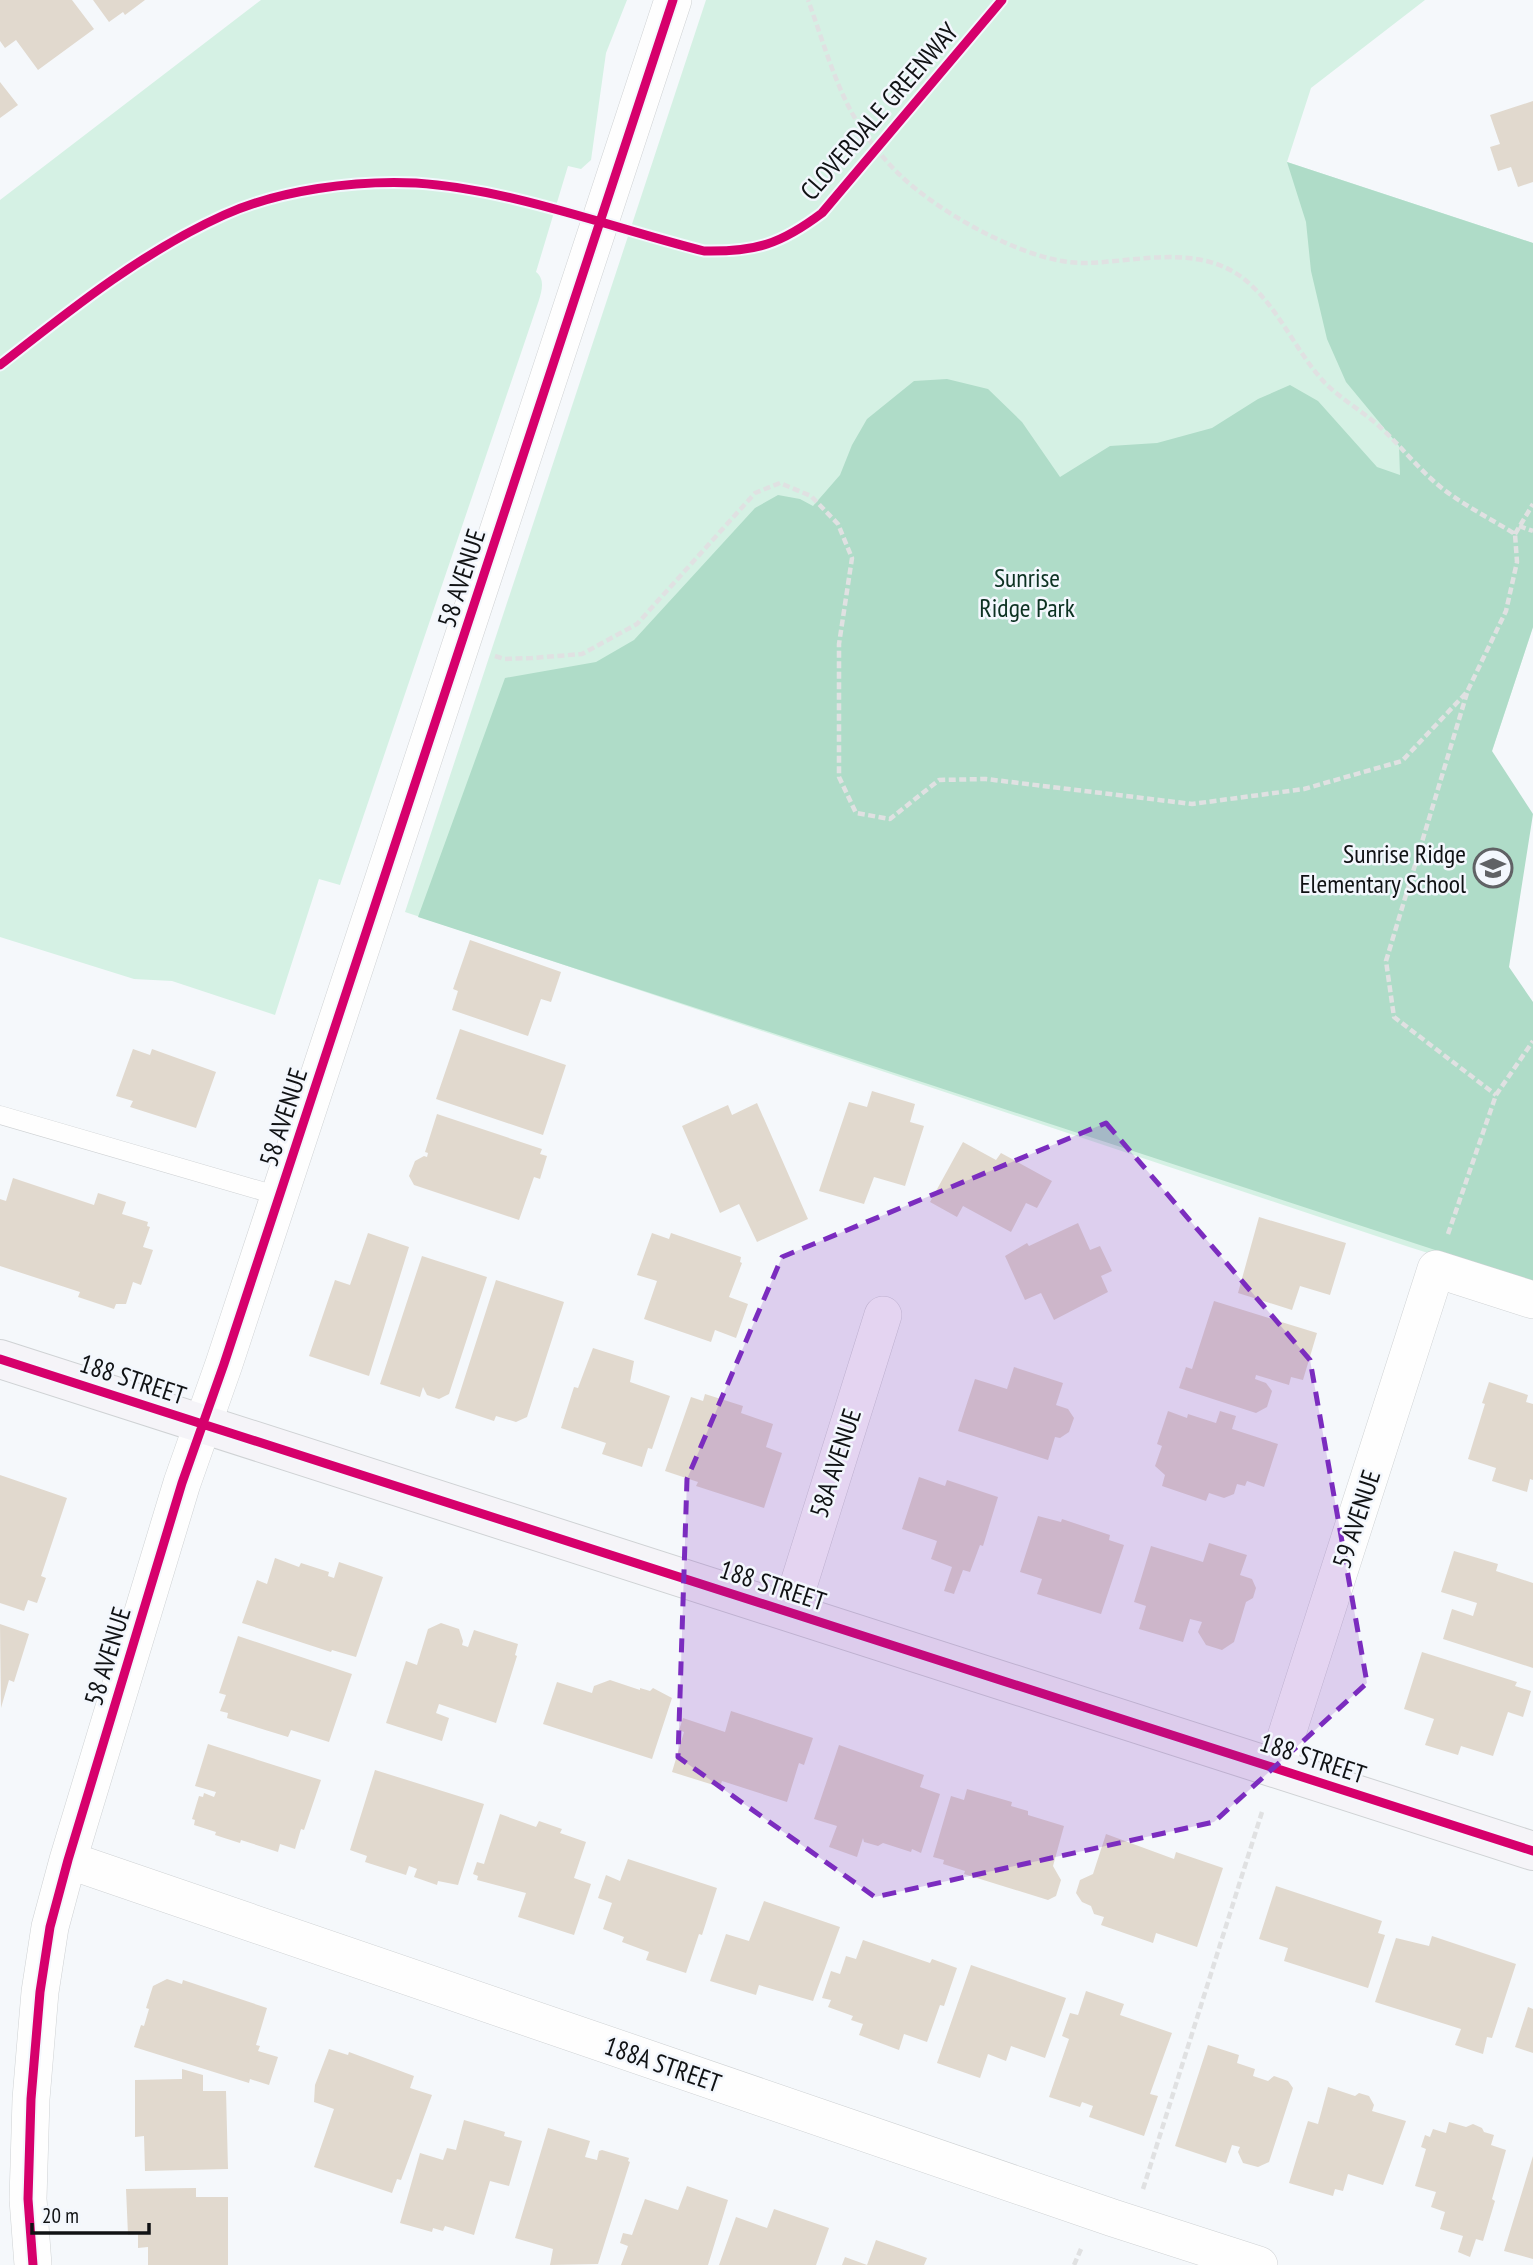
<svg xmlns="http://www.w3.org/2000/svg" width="1533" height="2265" font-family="'PT Sans Narrow',sans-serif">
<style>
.green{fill:#d5f1e4}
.forest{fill:#afdcc8}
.building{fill:#e1d9ce}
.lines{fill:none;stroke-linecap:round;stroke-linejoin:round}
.lane-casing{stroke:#cfd2d4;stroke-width:19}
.street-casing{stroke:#cfd2d4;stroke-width:38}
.secondary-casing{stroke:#cfd2d4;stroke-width:40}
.path{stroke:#e0e1e2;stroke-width:4.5;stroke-dasharray:7 3.5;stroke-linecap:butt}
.lane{stroke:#fefefe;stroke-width:18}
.street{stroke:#fefefe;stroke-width:37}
.secondary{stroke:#f5f4f8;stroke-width:38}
.cycleway-casing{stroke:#f3f7fd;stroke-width:13}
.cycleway{stroke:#d6006c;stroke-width:9}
.marked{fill:#7b2cbf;fill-opacity:0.2;stroke:#7b2cbf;stroke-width:5;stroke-dasharray:14 9;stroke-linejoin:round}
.labels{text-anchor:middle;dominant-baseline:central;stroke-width:5;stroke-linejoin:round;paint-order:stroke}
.street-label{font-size:26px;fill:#101214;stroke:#f3f7fd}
.park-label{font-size:26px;fill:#0c3121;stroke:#f3f7fd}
.poi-label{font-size:26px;fill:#101214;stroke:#f3f7fd;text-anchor:end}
</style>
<rect width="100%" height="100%" fill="#f5f8fb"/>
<path class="green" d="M261,0H627L606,53L591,160L581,169L568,166L536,272C545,279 542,290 539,300L340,885L319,879L275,1015L172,981L134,979L0,937V200Z
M706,0H1425L1311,88L1287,162L1533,243V627L1415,984L1533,1286L1409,1247L405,912Z"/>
<path class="forest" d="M1287,162L1533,243V627L1492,751L1533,814L1509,967L1533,1002V1282L418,917L505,678L596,662L634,640L755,508L778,495L800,499L813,506L840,475L852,445L867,419L914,381L947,379L988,389L1022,422L1060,477L1110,446L1157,443L1212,428L1258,399L1290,385L1318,401L1377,467L1400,475L1399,446L1346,382L1327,339L1311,271L1306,222Z"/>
<path class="building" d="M0,0H72L94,29L38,70L16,40L5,48L0,41Z
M93,0H145L125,15L123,12L109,22Z
M0,82L18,105L0,118Z
M1533,101V182L1518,187L1511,167L1498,171L1490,147L1500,144L1490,115Z
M470,940L561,972L551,1002L541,999L528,1036L452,1010L458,991L453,989Z
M460,1029L566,1065L543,1135L436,1099Z
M133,1049L150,1055L152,1049L216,1072L196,1128L130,1107L133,1101L116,1096Z
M872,1091L915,1104L910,1122L924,1126L905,1186L874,1177L864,1204L819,1191L849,1102L867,1107Z
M757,1103L808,1219L757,1242L739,1204L720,1213L682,1126L728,1105L732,1115Z
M437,1114L542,1149L540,1154L547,1156L540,1179L534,1177L519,1220L414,1185L409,1176L415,1161L424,1156L427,1157L428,1153L425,1152Z
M963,1142L996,1160L1001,1153L1052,1181L1037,1208L1026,1203L1011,1232L963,1206L957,1217L930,1202Z
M13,1178L94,1205L98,1193L126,1202L122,1214L148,1222L147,1226L150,1227L143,1247L153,1250L141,1285L133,1282L126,1304H116L114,1309L78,1297L80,1292L0,1266V1199L6,1201Z
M1259,1217L1346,1243L1330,1295L1300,1286L1292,1310L1238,1293Z
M1078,1223L1090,1250L1100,1246L1112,1271L1101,1276L1108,1292L1054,1320L1041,1293L1025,1300L1005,1256L1027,1243L1029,1246Z
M368,1233L409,1247L369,1376L309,1356L335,1280L350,1285Z
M652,1233L669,1239L671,1233L741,1257L740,1262L742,1263L729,1297L748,1304L736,1338L715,1330L711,1342L644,1319L657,1281L637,1275Z
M422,1256L487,1277L449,1394L439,1399L427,1395L423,1387L420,1397L380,1384Z
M496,1280L564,1302L527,1417L516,1422L496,1416L494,1421L455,1408Z
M1214,1301L1317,1333L1303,1380L1291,1377L1289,1385L1256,1375L1255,1379L1266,1383L1272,1391L1267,1407L1256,1413L1179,1388L1186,1367L1192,1369Z
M593,1348L634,1361L630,1382L670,1396L652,1449L648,1448L642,1467L602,1454L606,1443L561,1428L574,1387L578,1388Z
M1014,1367L1063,1383L1056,1405L1068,1409L1074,1418L1069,1432L1060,1438L1055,1437L1048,1460L958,1431L975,1379L1007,1389Z
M1489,1382L1528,1395L1526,1402L1533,1404V1480L1530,1479L1527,1492L1492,1481L1496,1468L1468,1459L1485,1404L1482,1403Z
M705,1394L743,1406L741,1413L773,1424L766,1447L782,1453L764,1508L696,1486L698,1482L665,1471L691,1397L703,1401Z
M1168,1411L1187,1418L1188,1414L1216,1423L1220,1411L1236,1416L1232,1429L1278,1444L1264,1487L1247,1481L1245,1486L1237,1484L1234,1494L1224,1498L1209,1493L1206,1501L1162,1486L1165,1475L1155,1466L1162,1446L1157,1444Z
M0,1475L67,1498L41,1576L46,1578L37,1603L28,1600L24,1611L0,1603Z
M919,1477L945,1486L947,1480L998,1497L983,1546L980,1545L970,1572L963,1570L954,1594L944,1591L952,1567L931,1559L937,1541L902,1529Z
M1038,1516L1061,1522L1062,1519L1110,1535L1109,1540L1124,1545L1101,1614L1037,1594L1042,1579L1020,1572Z
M1209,1543L1247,1555L1240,1575L1252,1579L1256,1588L1253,1598L1246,1602L1234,1642L1222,1650L1206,1645L1198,1632L1202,1622L1190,1619L1183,1642L1139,1629L1146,1606L1134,1602L1151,1546L1203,1562Z
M1454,1551L1498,1564L1496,1571L1533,1583V1668L1443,1639L1452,1609L1473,1616L1477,1603L1441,1592Z
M275,1558L299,1567L301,1563L329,1572L328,1576L334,1578L339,1562L383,1577L356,1657L332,1650L331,1652L242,1623L257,1580L267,1584Z
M441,1623L459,1629L463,1641L462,1645L468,1647L474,1630L518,1644L515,1655L517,1656L496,1723L439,1704L436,1713L449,1718L442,1741L386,1723L406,1661L417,1665L428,1629Z
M0,1624L29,1634L14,1682L9,1680L1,1708Z
M238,1636L352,1674L329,1742L291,1730L288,1737L227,1718L228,1713L220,1711L226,1695L219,1693Z
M1422,1652L1517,1682L1515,1686L1531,1691L1523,1717L1508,1712L1493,1756L1461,1746L1458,1755L1425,1745L1434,1719L1404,1709Z
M610,1680L640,1690V1688L650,1691L653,1688L672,1698L652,1759L543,1724L557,1682L592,1693L594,1686Z
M731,1711L813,1738L804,1765L799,1763L787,1802L722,1781L720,1787L672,1772L684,1732L679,1730L683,1718L725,1732Z
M208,1744L321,1780L304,1830L301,1829L295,1849L280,1844L278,1852L241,1840L240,1843L215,1835L216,1832L194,1825L195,1820L192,1819L199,1796L203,1797L204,1793L214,1797L216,1792L195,1786Z
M839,1745L924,1775L920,1787L940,1794L921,1853L912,1849L911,1852L883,1843L878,1846L864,1842L863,1838L857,1857L829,1847L837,1826L814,1819Z
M375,1770L484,1804L458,1885L438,1881L437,1885L414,1877L417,1869L409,1866L406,1875L365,1862L367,1856L350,1850Z
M967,1789L1012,1802L1011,1806L1028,1811V1815L1064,1826L1053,1866L1061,1880L1056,1896L1048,1900L964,1874L965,1871L943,1864L944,1860L933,1857L951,1796L964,1800Z
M500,1814L536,1827L539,1821L562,1829L560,1833L586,1842L574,1878L591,1884L574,1935L518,1917L526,1893L477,1880L478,1876L473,1874L477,1862L484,1864Z
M1106,1834L1174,1859L1176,1852L1223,1868L1197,1947L1156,1933L1153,1943L1101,1925L1104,1917L1094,1914L1091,1906L1082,1902L1076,1893L1080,1880L1093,1874Z
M628,1859L717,1888L702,1935L699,1934L686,1973L646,1960L649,1952L622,1942L624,1937L603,1929L612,1903L598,1898L606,1875L620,1881Z
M1276,1886L1382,1921L1378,1933L1385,1935L1368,1988L1284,1961L1288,1948L1259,1939Z
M764,1901L840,1927L813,2001L759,1985L756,1995L710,1981L726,1934L749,1941Z
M1432,1936L1516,1964L1492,2038L1487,2037L1483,2054L1455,2045L1461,2029L1375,2002L1396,1938L1429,1946Z
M863,1940L930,1963L932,1959L957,1968L944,2006L940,2005L927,2042L904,2034L899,2050L859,2035L863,2024L851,2020L853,2016L828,2007L831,2000L822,1998L831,1971L840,1974L846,1956L856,1959Z
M971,1965L1066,1998L1045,2058L1011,2046L1006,2061L988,2054L980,2078L937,2063Z
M167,1979L182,1984L183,1980L267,2008L256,2045L260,2046L258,2051L278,2057L269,2085L250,2079L249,2083L134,2047L141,2025L144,2026L149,2009L146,2008L153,1986Z
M1086,1991L1124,2004L1120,2015L1172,2033L1150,2094L1158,2096L1144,2136L1089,2117L1093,2106L1082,2102L1080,2107L1049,2097L1069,2039L1062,2036L1070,2013L1078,2015Z
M1528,2007L1533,2009V2053L1515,2047Z
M1208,2045L1239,2055L1237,2063L1255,2069L1253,2076L1268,2081L1274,2076L1288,2081L1293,2088L1269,2162L1258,2167L1243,2163L1238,2152L1240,2147L1232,2145L1226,2163L1175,2146Z
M329,2049L348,2055L349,2052L414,2076L410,2088L432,2095L401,2180L397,2179L392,2193L314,2167L334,2109L314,2102L315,2085Z
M182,2069L203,2075V2091H226L228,2169L145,2171L144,2136L135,2137V2080L182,2079Z
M1328,2087L1355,2096L1359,2093L1369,2096L1374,2105L1372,2111L1406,2121L1383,2185L1348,2174L1343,2191L1335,2189L1333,2196L1289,2183L1308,2121L1318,2124Z
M464,2120L505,2132L504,2136L522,2141L509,2186L490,2181L474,2235L445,2226L443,2231L433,2228L432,2232L400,2223L420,2153L443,2160L447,2148L456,2150Z
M1449,2122L1466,2127L1473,2124L1482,2128L1484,2132L1494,2135L1491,2145L1506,2150L1492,2199L1495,2201L1483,2241L1476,2239L1470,2257L1458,2252L1463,2236L1440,2229L1445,2212L1431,2207L1436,2192L1415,2186L1426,2149L1421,2147L1425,2135L1430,2137L1433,2129L1446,2133Z
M548,2128L590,2141L585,2157L597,2160L599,2151L602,2150L629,2158L628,2161L630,2162L598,2264L550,2265L553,2249L515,2238Z
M1533,2156V2259L1504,2251Z
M687,2186L728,2200L708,2265H621L628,2246L620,2243L623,2233L632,2235L645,2199L678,2210Z
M196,2188V2197H228V2265H148V2247L138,2248V2234L128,2235L126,2189Z
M774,2209L829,2228L816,2265H719L736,2217L767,2228Z
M876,2240L927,2258L924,2265H867Z
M845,2257L867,2265H842Z"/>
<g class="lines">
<defs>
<path id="lane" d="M0,1115L279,1196"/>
<path id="street" d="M790,1612L883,1315
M1276,1768L1436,1269L1533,1300
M68,1860L1113,2218L1259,2265
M33,2265L28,2199L31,2099L40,1992L50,1927L68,1860L182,1483L224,1364L673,0"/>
<path id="secondary" d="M0,1359L1533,1851"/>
</defs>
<use href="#lane" class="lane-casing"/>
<use href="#street" class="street-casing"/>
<use href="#secondary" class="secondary-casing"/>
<path class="path" d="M1519,526L1533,531
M1515,534L1533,504
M495,656L504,659L532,658L582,654L637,624L755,493L780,483L811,496L838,524L852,558L839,644V777L856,813L890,819L939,780L986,779L1192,804L1304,789L1402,761L1467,692L1506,611L1517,562L1515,534C1491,519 1465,506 1443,489C1420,471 1401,446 1379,426C1362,411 1341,399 1325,383C1295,351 1279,307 1244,279C1198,243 1137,262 1085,263C1029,264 941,214 901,176C882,158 865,136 852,113C833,78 822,38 808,0
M1467,693L1386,961L1394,1017L1496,1095
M1448,1234L1496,1095L1533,1041
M1143,2189L1262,1812
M1074,2265L1081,2249"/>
<use href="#lane" class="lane"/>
<use href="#street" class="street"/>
<use href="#secondary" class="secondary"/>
<defs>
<path id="cycleway" d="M0,365C70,310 142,252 224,215C279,190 356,180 416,183C511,189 612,228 704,251C756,252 781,244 822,213L1002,0
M0,1359L1533,1851
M33,2265L28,2199L31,2099L40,1992L50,1927L68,1860L182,1483L224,1364L673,0"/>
</defs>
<use href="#cycleway" class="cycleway-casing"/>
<use href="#cycleway" class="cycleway"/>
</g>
<path class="marked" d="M1106,1123L1310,1360L1367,1683L1214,1822L875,1897L678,1757L687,1479L782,1257Z"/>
<defs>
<symbol id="school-ring" viewBox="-11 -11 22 22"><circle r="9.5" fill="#f3f7fd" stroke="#606265" stroke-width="1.5"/><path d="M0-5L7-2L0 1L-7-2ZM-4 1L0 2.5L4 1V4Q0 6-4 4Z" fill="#606265"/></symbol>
</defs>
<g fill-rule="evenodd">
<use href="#school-ring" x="1471" y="846" width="44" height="44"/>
</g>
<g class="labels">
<g class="street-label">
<text transform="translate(879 111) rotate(-49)">CLOVERDALE GREENWAY</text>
<text transform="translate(461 578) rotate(-72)">58 AVENUE</text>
<text transform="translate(283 1117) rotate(-72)">58 AVENUE</text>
<text transform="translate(133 1379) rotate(18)">188 STREET</text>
<text transform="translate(835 1463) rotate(-72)">58A AVENUE</text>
<text transform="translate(1356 1519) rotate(-72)">59 AVENUE</text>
<text transform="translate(773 1585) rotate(18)">188 STREET</text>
<text transform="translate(107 1656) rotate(-73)">58 AVENUE</text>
<text transform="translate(1313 1758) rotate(18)">188 STREET</text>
<text transform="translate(663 2064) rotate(19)">188A STREET</text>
</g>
<g class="park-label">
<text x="1027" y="577">Sunrise<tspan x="1027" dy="30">Ridge Park</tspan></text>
</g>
<g class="poi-label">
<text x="1466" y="853">Sunrise Ridge<tspan x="1466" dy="30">Elementary School</tspan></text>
</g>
</g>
<path d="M32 2223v10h117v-10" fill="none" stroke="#101214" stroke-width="3.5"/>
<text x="42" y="2223" font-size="21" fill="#101214" stroke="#f3f7fd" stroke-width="5" paint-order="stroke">20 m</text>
</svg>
